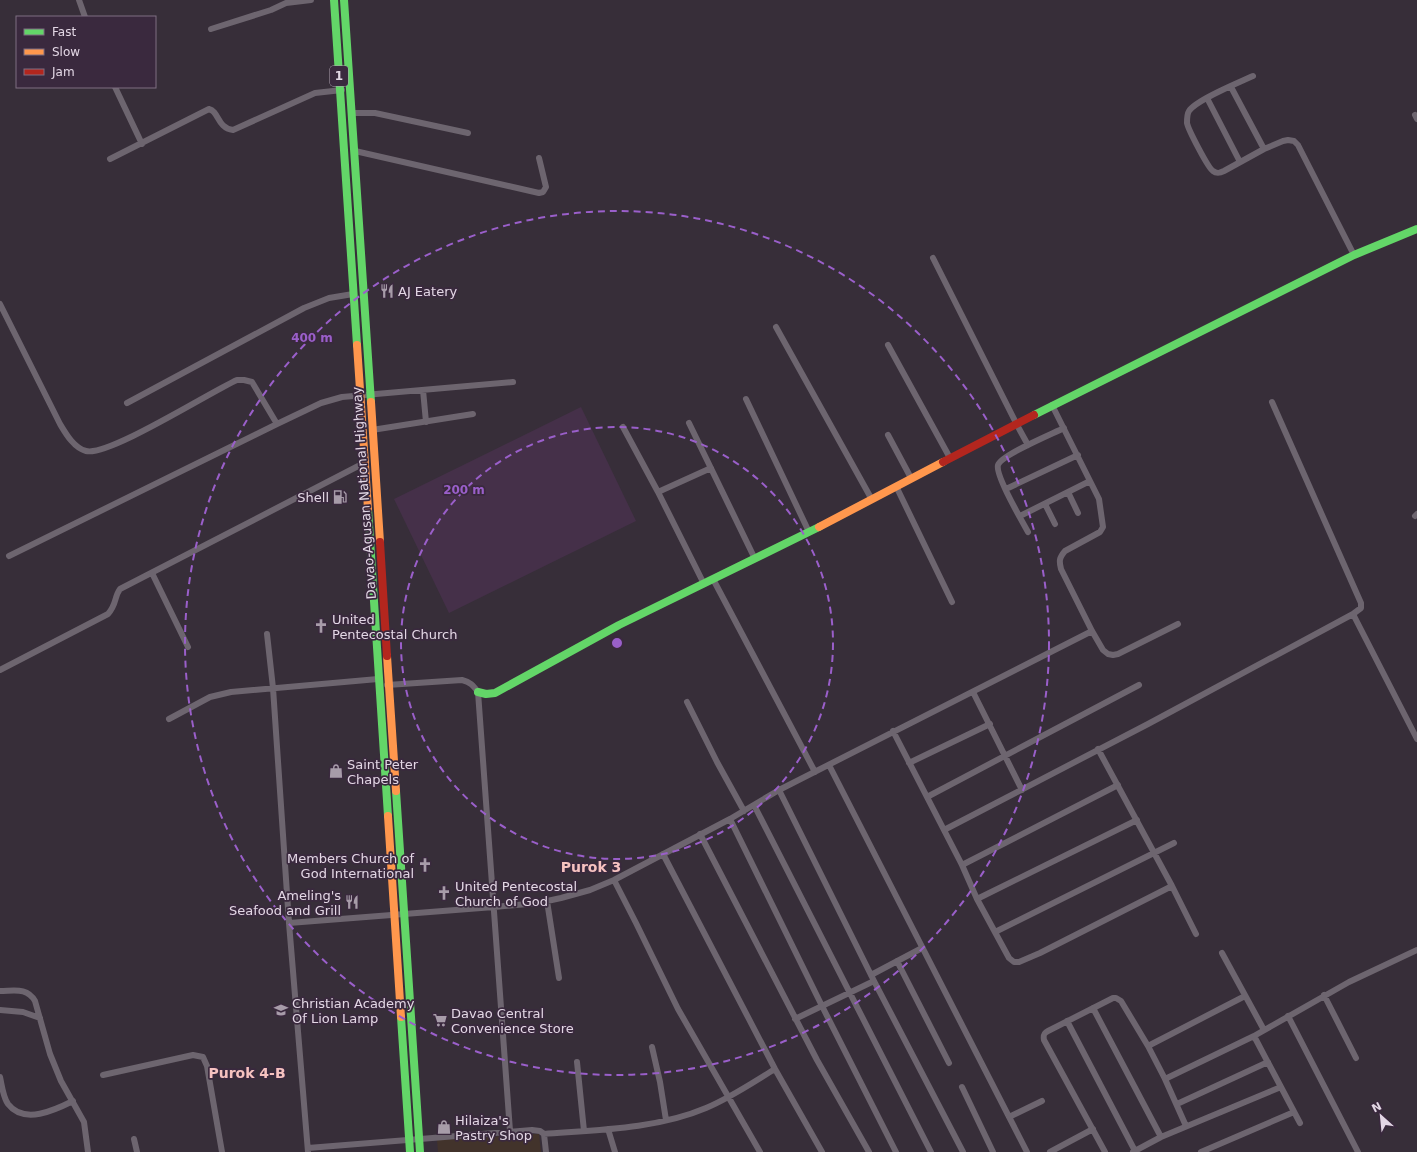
<svg xmlns="http://www.w3.org/2000/svg" width="1417" height="1152" font-family="'DejaVu Sans',sans-serif">
<style>
.built{fill:#453049}
.education{fill:#42332b}
.lines{fill:none;stroke-linecap:round;stroke-linejoin:round}
.street{stroke:#6d656f;stroke-width:6}
.fast{stroke:#63d668;stroke-width:8}
.slow{stroke:#ff974d;stroke-width:8}
.jam{stroke:#b3261e;stroke-width:8}
.ring{fill:none;stroke:#9a5fca;stroke-width:2;stroke-dasharray:7 5}
.labels{text-anchor:middle;dominant-baseline:central;stroke-width:3.5;stroke-linejoin:round;paint-order:stroke}
.shield{fill:#3a293e;stroke:#b0a3b3;stroke-width:1}
.shield-label{font-size:12px;font-weight:bold;fill:#e3d7e5}
.poi-label{font-size:13px;fill:#e3d7e5;stroke:#3a293e;text-anchor:start}
.street-label{font-size:13px;fill:#e3d7e5;stroke:#3a293e}
.neighbourhood-label{font-size:14px;font-weight:bold;fill:#f6c2c0;stroke:#3a293e}
.centre{fill:#9a5fca;stroke:#3a293e;stroke-width:2}
.ring-label{font-size:12px;text-anchor:middle;font-weight:bold;fill:#9a5fca;stroke:#3a293e;stroke-width:3.5;stroke-linejoin:round;paint-order:stroke}
</style>
<rect width="100%" height="100%" fill="#372e39"/>
<path class="built" d="M581,407L636,521L449,613L394,499Z"/>
<path class="education" d="M539,1134L541,1152H438L437,1140Z"/>
<g class="lines">
<path class="street" d="M79,0L85,17
M211,29L271,10L286,3L311,0
M1253,76C1240,82 1196,100 1189,111C1187,114 1187,119 1187,123C1188,129 1208,168 1213,171C1217,174 1220,173 1224,171L1264,149L1283,141L1288,140L1294,141L1298,145L1354,255
M115,87L142,144
M1231,87L1264,149
M1207,98L1240,162
M352,113H375L468,133
M1415,115L1417,119
M355,151L539,193L543,192L546,187L539,158
M110,159L209,109C219,111 217,128 233,130L315,93L342,90
M933,258L1017,425L1028,445
M0,304L60,424C66,434 74,448 86,451C108,457 210,392 237,380H244L252,382L277,424
M776,327L871,498
M888,345L950,458
M423,390L426,422
M746,399L809,532
M127,403L304,308L329,298L353,294
M1052,405L1099,499L1103,527L1100,532L1065,551C1059,558 1059,561 1061,569L1092,631L1103,650L1108,654L1113,655L1118,654L1178,624
M689,423L755,559
M623,427L658,492L704,584
M372,430L473,414
M888,435L911,478
M896,486L952,602
M1006,489L1078,455
M658,492L711,468
M1068,492L1078,513
M1045,504L1055,524
M1020,516L1090,481
M1415,516L1417,514
M1028,532C1022,521 995,475 998,465C1001,455 1052,434 1064,428
M9,556L277,424L321,403L342,397L513,382
M152,573L188,647
M713,579L815,772
M1353,614L1417,739
M267,634L273,688L289,923L308,1152
M0,670L108,614C117,604 114,597 120,589L366,462
M387,685L462,680C470,682 473,685 478,692L510,1131
M973,692L1022,790
M687,702L717,762L744,811
M169,719L210,697L231,692L378,679
M893,731L962,865L977,899L1009,958L1014,962H1019L1040,953L1172,886L1098,749
M909,763L990,724
M829,765L1027,1152
M779,790L874,981L963,1152
M927,797L1139,685
M754,805L931,1152
M730,819L822,1006L896,1152
M944,830L1148,724L1353,614L1361,608V603L1272,402
M700,834L817,1060L869,1152
M663,854L775,1069L822,1152
M962,865L1118,785
M614,880L636,923L678,1009L760,1152
M1172,886L1196,934
M977,899L1137,820
M547,901L559,978
M289,923L494,907L538,903L561,898L590,890L614,880L730,819L779,790L1092,631
M995,932L1174,843
M1222,953L1264,1030
M897,961L949,1063
M871,975L922,948
M0,991C14,991 27,987 35,1001L50,1054L61,1081L84,1122L88,1152
M1324,995L1356,1058
M1093,1008L1161,1137
M0,1010L23,1012L40,1018
M1288,1016L1358,1152
M795,1019L874,981
M1067,1021L1135,1151
M1254,1036L1300,1123
M1148,1046L1245,996
M652,1047L660,1082L666,1120
M577,1062L584,1131
M103,1075L193,1055L203,1057L207,1066L222,1152
M0,1077C2,1086 3,1097 8,1104C24,1125 55,1110 73,1101
M1165,1079L1254,1036L1349,982L1417,950
M962,1087L993,1152
M1177,1104L1268,1062
M1009,1117L1042,1101
M608,1129L615,1152
M544,1134L546,1152
M134,1139L137,1152
M308,1148L532,1130L540,1131L544,1134C596,1130 657,1129 706,1108C730,1098 752,1083 775,1069
M1050,1152L1093,1129
M1105,1152L1044,1040C1043,1035 1044,1033 1048,1031L1113,998H1116L1121,1001L1148,1046L1165,1079L1186,1126
M1133,1152L1161,1137L1281,1087
M1201,1152L1294,1112"/>
<path class="fast" d="M334,0L357,345
M344,0L371,402
M1034,415L1354,255L1417,229
M368,509L388,816
M478,692L486,694L495,693L619,625L819,527
M396,791L420,1152
M401,1017L410,1152"/>
<path class="slow" d="M357,345L368,509
M371,402L380,542
M819,527L943,462
M387,656L396,791
M388,816L401,1017"/>
<path class="jam" d="M943,462L1034,415
M380,542L387,656"/>
</g>
<g class="ring">
<circle cx="617" cy="643" r="216"/>
<circle cx="617" cy="643" r="432"/>
</g>
<defs>
<symbol id="restaurant-bare" viewBox="-9 -9 18 18"><path d="M-5-6h1v4h1v-4h1v4h1v-4h1v5L-1.5 .5V6h-2V.5L-5-1ZM5-6V6H3V1.5H1.5Q1.5-4 5-6Z" fill="#a79ca9" stroke="#3a293e" stroke-width="2.5" paint-order="stroke"/></symbol>
<symbol id="fuel-bare" viewBox="-9 -9 18 18"><path d="M-5.5-6h7V0h2V4h1.3V-2.5L3-4.5l.8-.8L6-3V5H2.5V1h-1V6h-7ZM-4.2-4.7v3.2H.2V-4.7Z" fill="#a79ca9" stroke="#3a293e" stroke-width="2.5" paint-order="stroke"/></symbol>
<symbol id="church-bare" viewBox="-9 -9 18 18"><path d="M-1.2-6h2.4v3.5h3.3v2.4h-3.3V6h-2.4V-.1h-3.3v-2.4h3.3Z" fill="#a79ca9" stroke="#3a293e" stroke-width="2.5" paint-order="stroke"/></symbol>
<symbol id="shop-bare" viewBox="-9 -9 18 18"><path d="M-5-2.5h2.3a2.7 3.5 0 0 1 5.4 0H5L5.5 6h-11ZM-1.5-2.5h3a1.5 2.3 0 0 0-3 0Z" fill="#a79ca9" stroke="#3a293e" stroke-width="2.5" paint-order="stroke"/></symbol>
<symbol id="school-bare" viewBox="-9 -9 18 18"><path d="M0-5L7-2L0 1L-7-2ZM-4 1L0 2.5L4 1V4Q0 6-4 4Z" fill="#a79ca9" stroke="#3a293e" stroke-width="2.5" paint-order="stroke"/></symbol>
<symbol id="supermarket-bare" viewBox="-9 -9 18 18"><path d="M-6-5.5h2.5l.6 2H6L4.5 2H-2.5L-4.4-4H-6ZM-1.5 3.2a1.3 1.3 0 1 0 .1 0ZM3 3.2a1.3 1.3 0 1 0 .1 0Z" fill="#a79ca9" stroke="#3a293e" stroke-width="2.5" paint-order="stroke"/></symbol>
</defs>
<g fill-rule="evenodd">
<use href="#restaurant-bare" x="377" y="281" width="20" height="20"/>
<use href="#fuel-bare" x="330" y="487" width="20" height="20"/>
<use href="#church-bare" x="311" y="616" width="20" height="20"/>
<use href="#shop-bare" x="326" y="761" width="20" height="20"/>
<use href="#church-bare" x="415" y="855" width="20" height="20"/>
<use href="#church-bare" x="434" y="883" width="20" height="20"/>
<use href="#restaurant-bare" x="342" y="892" width="20" height="20"/>
<use href="#school-bare" x="271" y="1000" width="20" height="20"/>
<use href="#supermarket-bare" x="430" y="1010" width="20" height="20"/>
<use href="#shop-bare" x="434" y="1117" width="20" height="20"/>
</g>
<g class="labels">
<rect class="shield" x="330" y="66" width="18" height="20" rx="3"/>
<g class="shield-label">
<text x="339" y="76">1</text>
</g>
<g class="poi-label">
<text x="398" y="291">AJ Eatery</text>
<text x="329" y="497" text-anchor="end">Shell</text>
<text x="332" y="619">United<tspan x="332" dy="15">Pentecostal Church</tspan></text>
<text x="347" y="764">Saint Peter<tspan x="347" dy="15">Chapels</tspan></text>
<text x="414" y="858" text-anchor="end">Members Church of<tspan x="414" dy="15">God International</tspan></text>
<text x="455" y="886">United Pentecostal<tspan x="455" dy="15">Church of God</tspan></text>
<text x="341" y="895" text-anchor="end">Ameling's<tspan x="341" dy="15">Seafood and Grill</tspan></text>
<text x="292" y="1003">Christian Academy<tspan x="292" dy="15">Of Lion Lamp</tspan></text>
<text x="451" y="1013">Davao Central<tspan x="451" dy="15">Convenience Store</tspan></text>
<text x="455" y="1120">Hilaiza's<tspan x="455" dy="15">Pastry Shop</tspan></text>
</g>
<g class="street-label">
<text transform="translate(364 493) rotate(-94)">Davao-Agusan National Highway</text>
</g>
<g class="neighbourhood-label">
<text x="591" y="867">Purok 3</text>
<text x="247" y="1073">Purok 4-B</text>
</g>
</g>
<circle cx="617" cy="643" r="6" class="centre"/>
<g class="ring-label">
<text x="312" y="342">400 m</text>
<text x="464" y="494">200 m</text>
</g>
<rect x="16" y="16" width="140" height="72" fill="#3a293e" stroke="#7e6f81"/>
<rect x="24" y="29" width="20" height="6" fill="#63d668" stroke="#7e6f81"/>
<text x="52" y="36" font-size="12" fill="#e3d7e5">Fast</text>
<rect x="24" y="49" width="20" height="6" fill="#ff974d" stroke="#7e6f81"/>
<text x="52" y="56" font-size="12" fill="#e3d7e5">Slow</text>
<rect x="24" y="69" width="20" height="6" fill="#b3261e" stroke="#7e6f81"/>
<text x="52" y="76" font-size="12" fill="#e3d7e5">Jam</text>
<g transform="translate(1381 1116) rotate(333)" stroke="#3a293e" stroke-width="3" paint-order="stroke">
<path d="M0-3L7 15L0 10L-7 15Z" fill="#e3d7e5"/>
<text y="-6" font-size="11" font-weight="bold" text-anchor="middle" fill="#e3d7e5">N</text>
</g>
</svg>
